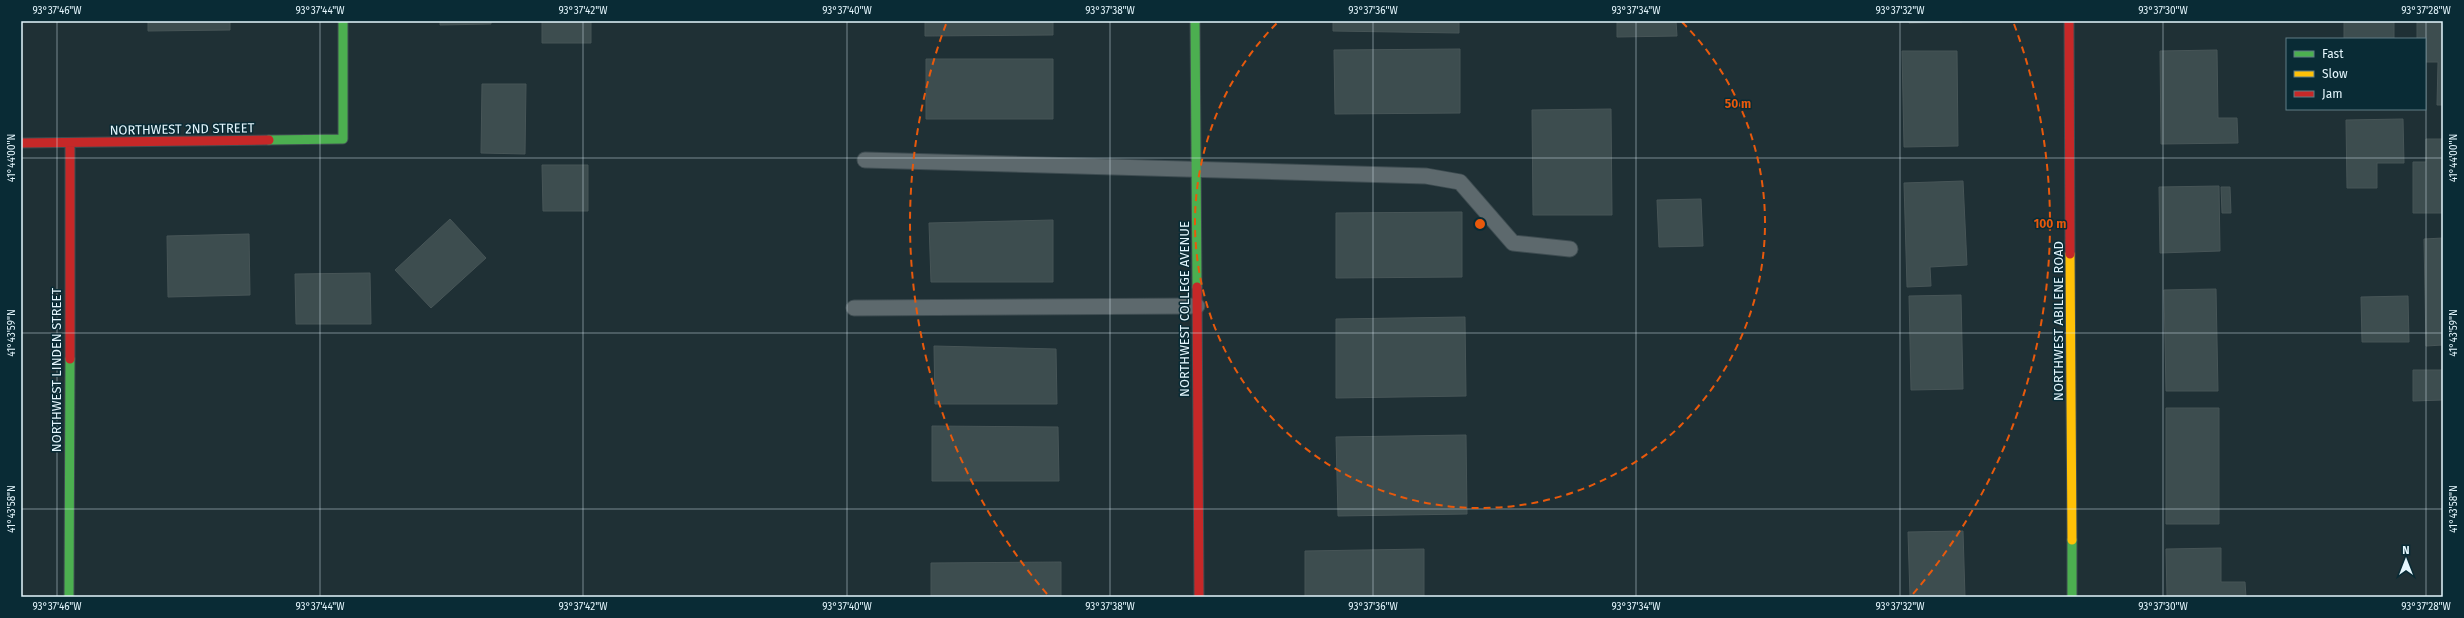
<svg xmlns="http://www.w3.org/2000/svg" width="2464" height="618" font-family="'Fira Sans',sans-serif">
<style>
.building{fill:#3d4d4f;stroke:#475557}
.lines{fill:none;stroke-linecap:round;stroke-linejoin:round}
.lane-casing{stroke:#3e4c51;stroke-width:17}
.fast-casing{stroke:#3e4c51;stroke-width:11}
.slow-casing{stroke:#3e4c51;stroke-width:11}
.jam-casing{stroke:#3e4c51;stroke-width:11}
.lane{stroke:#5d696d;stroke-width:15}
.fast{stroke:#4caf50;stroke-width:9}
.slow{stroke:#ffc107;stroke-width:9}
.jam{stroke:#c62828;stroke-width:9}
.ticks{fill:none;stroke:#e4f6fd;stroke-width:1;stroke-opacity:0.45}
.ring{fill:none;stroke:#e8590c;stroke-width:2;stroke-dasharray:7 5}
.labels{text-anchor:middle;dominant-baseline:central;stroke-width:3;stroke-linejoin:round;paint-order:stroke}
.street-label{font-size:13px;fill:#e4f6fd;stroke:#092b35}
.centre{fill:#e8590c;stroke:#092b35;stroke-width:2}
.ring-label{font-size:12px;text-anchor:middle;font-weight:bold;fill:#e8590c;stroke:#092b35;stroke-width:3;stroke-linejoin:round;paint-order:stroke}
.neatline{fill:none;stroke:#e4f6fd;stroke-width:1.5}
.ticks-label{font-size:10px;text-anchor:middle;fill:#e4f6fd}
</style>
<rect width="100%" height="100%" fill="#1f3035"/>
<path class="building" d="M148,21H230V30L148,31Z
M440,21H491V24L440,25Z
M542,21H591V43H542Z
M925,21H1053V35L925,36Z
M1333,21H1459V33L1333,31Z
M1617,21H1676L1677,36L1617,37Z
M1909,21H1962V22L1909,23Z
M2344,21H2394V39H2344Z
M2417,21H2443V105H2437L2438,62H2425V39H2417Z
M1460,49V113L1335,114L1334,50Z
M2217,50L2218,118H2237L2238,143L2161,144L2160,51Z
M1902,51H1957L1958,146L1904,147Z
M926,59H1053V119H926Z
M482,84H526L525,154L481,153Z
M1611,109L1612,215H1533L1532,110Z
M2403,119L2404,163H2377V188H2347L2346,120Z
M2426,139H2443V213H2413V162H2426Z
M542,165H588V211H543Z
M1963,181L1967,265L1930,267L1931,286L1907,287L1904,183Z
M2219,186L2220,251L2160,253L2159,187Z
M2221,187H2230L2231,213H2222Z
M1701,199L1703,246L1659,247L1657,200Z
M1462,212V277L1336,278V213Z
M450,219L486,258L431,308L395,270Z
M1053,220V282H931L929,223Z
M249,234L250,295L168,297L167,236Z
M2443,238V345L2426,346L2424,239Z
M370,273L371,324H296L295,274Z
M2216,289L2218,391H2166L2164,290Z
M1961,295L1963,389L1911,390L1909,296Z
M2408,296L2409,342H2362L2361,297Z
M1465,317L1466,396L1336,398V319Z
M934,346L1056,349L1057,404H935Z
M2413,370H2443V400L2413,401Z
M2166,408H2219V524H2166Z
M932,426L1058,427L1059,481H932Z
M1466,435L1467,514L1338,516L1336,437Z
M1963,531L1965,597H1910L1908,532Z
M2221,548V582H2245L2246,597H2167L2166,549Z
M1424,549V597H1305V551Z
M1061,562V597H931V563Z"/>
<g class="lines">
<defs>
<path id="lane" d="M865,160L1426,176L1460,182L1513,243L1570,249
M854,308L1197,306"/>
<path id="fast" d="M1195,21L1197,287
M269,140L343,139V21
M2072,540V597
M69,597L70,359"/>
<path id="slow" d="M2070,254L2072,540"/>
<path id="jam" d="M2069,21L2070,254
M21,143L269,140
M1197,287L1199,597
M70,359V143"/>
</defs>
<use href="#lane" class="lane-casing"/>
<use href="#fast" class="fast-casing"/>
<use href="#slow" class="slow-casing"/>
<use href="#jam" class="jam-casing"/>
<use href="#lane" class="lane"/>
<use href="#fast" class="fast"/>
<use href="#slow" class="slow"/>
<use href="#jam" class="jam"/>
</g>
<path class="ticks" d="M57,21V597M320,21V597M583,21V597M847,21V597M1110,21V597M1373,21V597M1636,21V597M1900,21V597M2163,21V597M2426,21V597M21,158H2443M21,333H2443M21,509H2443"/>
<g class="ring">
<path d="M1682 22A285 285 0 1 1 1278 22"/>
<path d="M1047 594A570 570 0 0 1 946 24M2014 24A570 570 0 0 1 1913 594"/>
</g>
<g class="labels">
<g class="street-label">
<text transform="translate(182 129) rotate(-1)">NORTHWEST 2ND STREET</text>
<text transform="translate(1184 309) rotate(-90)">NORTHWEST COLLEGE AVENUE</text>
<text transform="translate(2058 321) rotate(-90)">NORTHWEST ABILENE ROAD</text>
<text transform="translate(56 370) rotate(-90)">NORTHWEST LINDEN STREET</text>
</g>
</g>
<circle cx="1480" cy="224" r="6" class="centre"/>
<g class="ring-label">
<text x="1738" y="108">50 m</text>
<text x="2050" y="228">100 m</text>
</g>
<rect width="2464" height="618" fill="none" stroke="#092b35" stroke-width="44"/>
<rect x="2286" y="38" width="140" height="72" fill="#092b35" stroke="#617c85"/>
<rect x="2294" y="51" width="20" height="6" fill="#4caf50" stroke="#617c85"/>
<text x="2322" y="58" font-size="12" fill="#e4f6fd">Fast</text>
<rect x="2294" y="71" width="20" height="6" fill="#ffc107" stroke="#617c85"/>
<text x="2322" y="78" font-size="12" fill="#e4f6fd">Slow</text>
<rect x="2294" y="91" width="20" height="6" fill="#c62828" stroke="#617c85"/>
<text x="2322" y="98" font-size="12" fill="#e4f6fd">Jam</text>
<g transform="translate(2406 560)" stroke="#092b35" stroke-width="3" paint-order="stroke">
<path d="M0-3L7 15L0 10L-7 15Z" fill="#e4f6fd"/>
<text y="-6" font-size="11" font-weight="bold" text-anchor="middle" fill="#e4f6fd">N</text>
</g>
<rect x="22" y="22" width="2420" height="574" class="neatline"/>
<g class="ticks-label">
<text x="57" y="14">93°37'46"W</text>
<text x="320" y="14">93°37'44"W</text>
<text x="583" y="14">93°37'42"W</text>
<text x="847" y="14">93°37'40"W</text>
<text x="1110" y="14">93°37'38"W</text>
<text x="1373" y="14">93°37'36"W</text>
<text x="1636" y="14">93°37'34"W</text>
<text x="1900" y="14">93°37'32"W</text>
<text x="2163" y="14">93°37'30"W</text>
<text x="2426" y="14">93°37'28"W</text>
<text transform="translate(11 158) rotate(-90)" y="4">41°44'00"N</text>
<text transform="translate(2453 158) rotate(-90)" y="4">41°44'00"N</text>
<text transform="translate(11 333) rotate(-90)" y="4">41°43'59"N</text>
<text transform="translate(2453 333) rotate(-90)" y="4">41°43'59"N</text>
<text transform="translate(11 509) rotate(-90)" y="4">41°43'58"N</text>
<text transform="translate(2453 509) rotate(-90)" y="4">41°43'58"N</text>
<text x="57" y="610">93°37'46"W</text>
<text x="320" y="610">93°37'44"W</text>
<text x="583" y="610">93°37'42"W</text>
<text x="847" y="610">93°37'40"W</text>
<text x="1110" y="610">93°37'38"W</text>
<text x="1373" y="610">93°37'36"W</text>
<text x="1636" y="610">93°37'34"W</text>
<text x="1900" y="610">93°37'32"W</text>
<text x="2163" y="610">93°37'30"W</text>
<text x="2426" y="610">93°37'28"W</text>
</g>
</svg>
